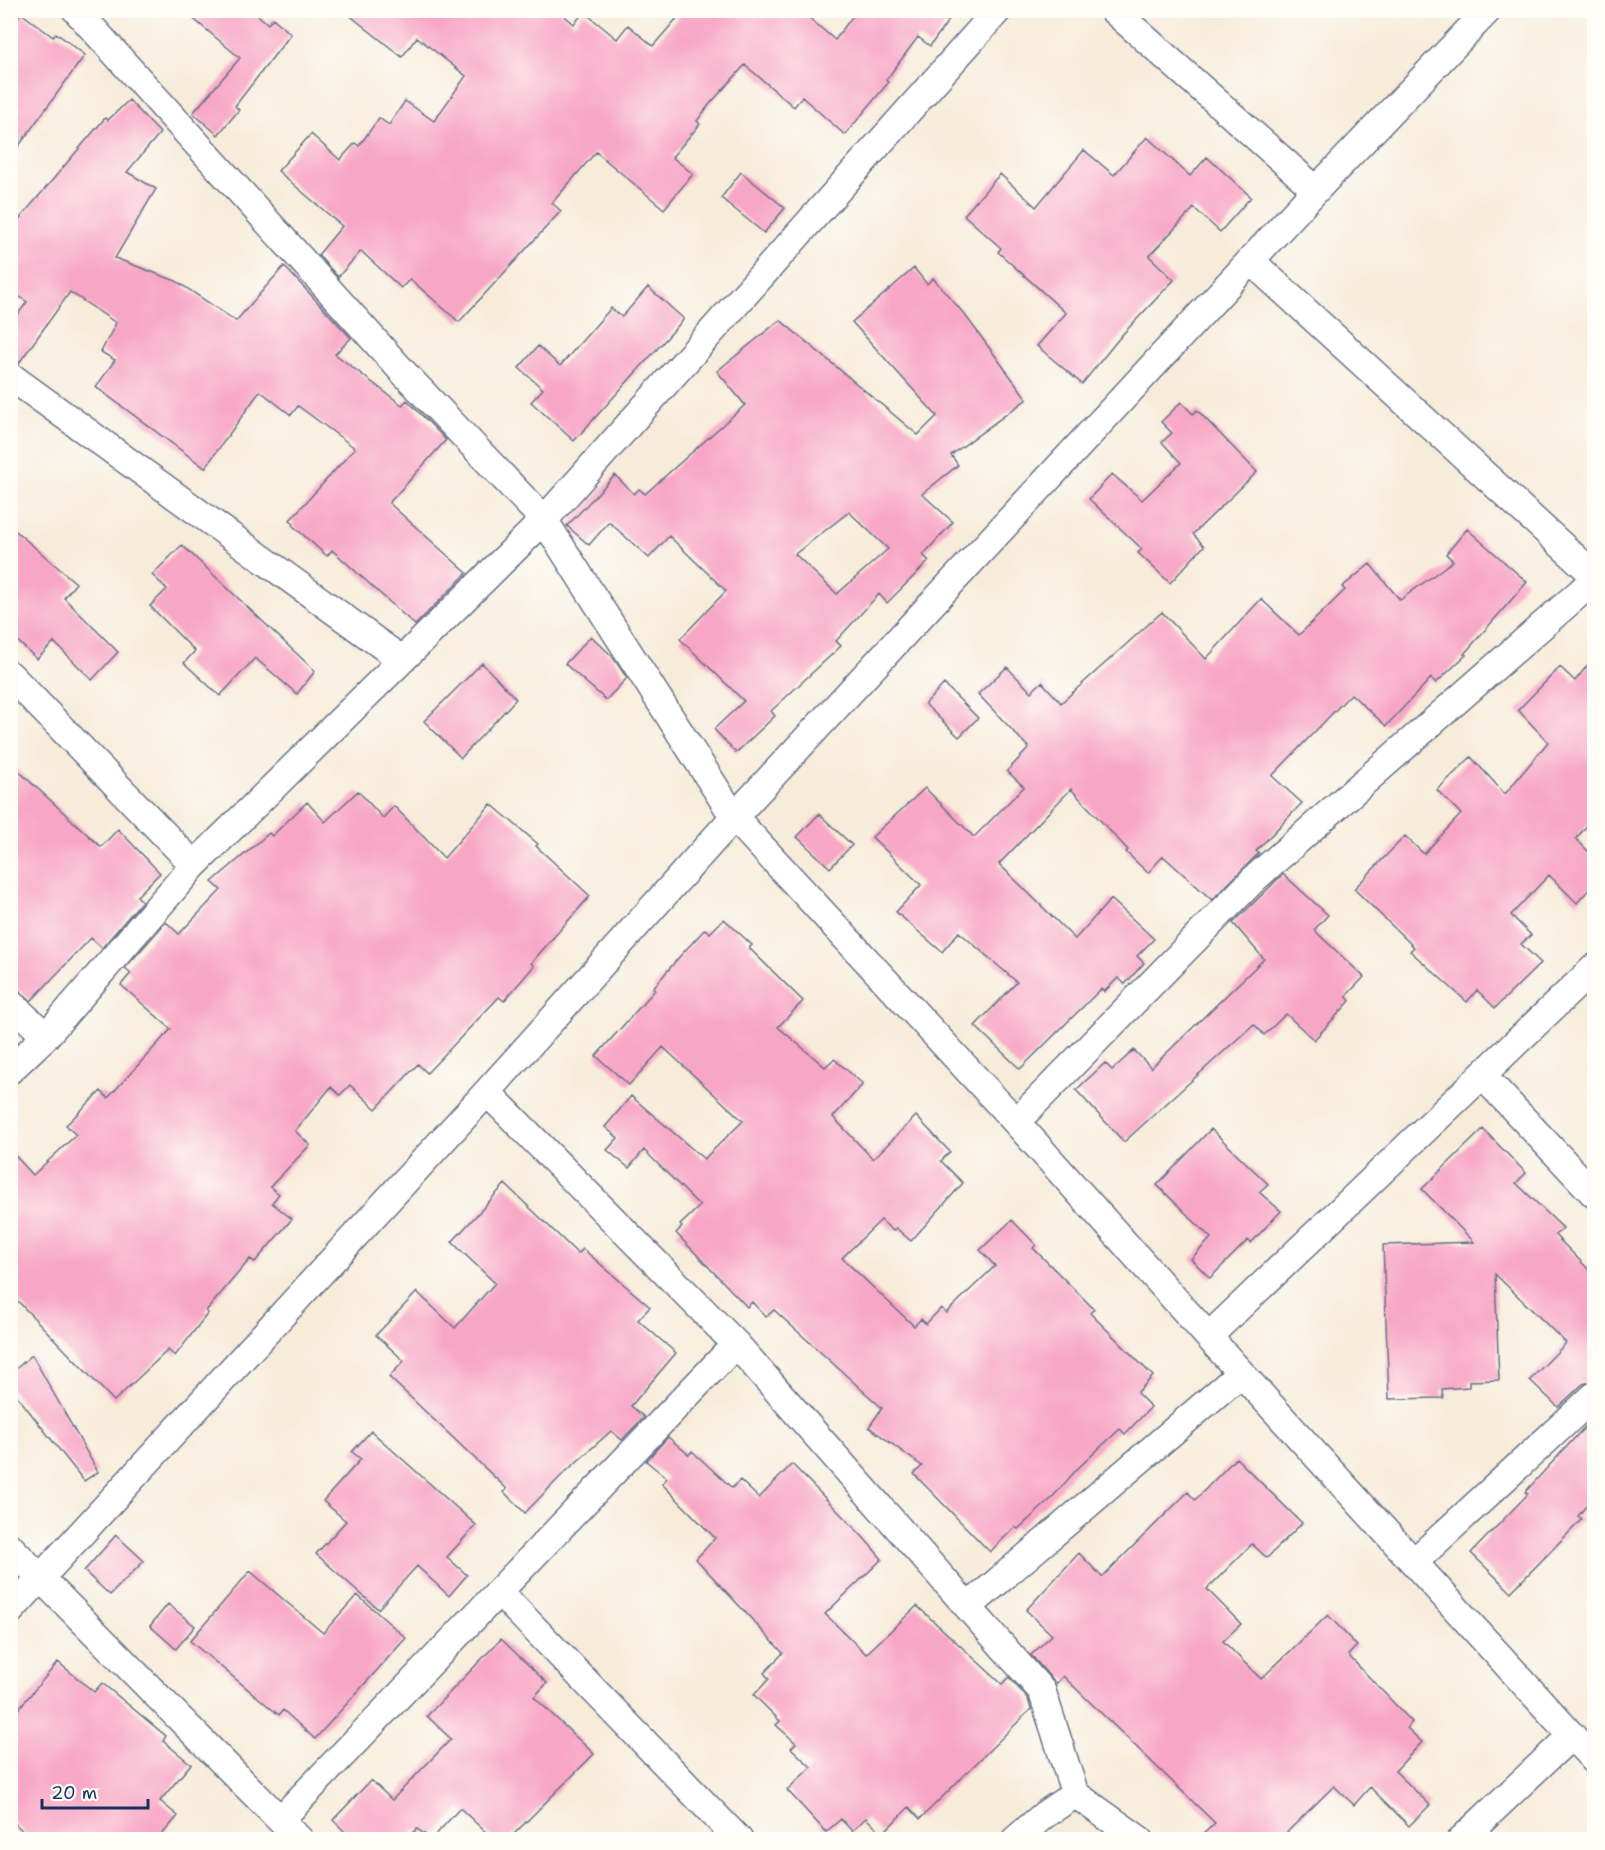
<svg xmlns="http://www.w3.org/2000/svg" width="1605" height="1850" font-family="'Shantell Sans',sans-serif">
<style>
.building{fill:#f8a6c5;fill-rule:evenodd}
.lines{fill:none;stroke-linecap:round;stroke-linejoin:round}
.minor-casing{stroke:#687189;stroke-width:30}
.minor{stroke:#fff;stroke-width:27}
</style>
<rect width="100%" height="100%" fill="#fdfcf7"/>
<filter id="ink" filterUnits="userSpaceOnUse"><feTurbulence type="fractalNoise" baseFrequency=".0167" numOctaves="2"/><feDisplacementMap in="SourceGraphic" scale="12" xChannelSelector="R" yChannelSelector="G"/><feConvolveMatrix kernelMatrix="1 2 1 2 8 2 1 2 1" color-interpolation-filters="sRGB"/></filter>
<filter id="wash" filterUnits="userSpaceOnUse"><feTurbulence type="fractalNoise" baseFrequency=".008" numOctaves="4" result="noise"/><feDisplacementMap in="SourceGraphic" scale="24" xChannelSelector="R" yChannelSelector="G"/><feGaussianBlur stdDeviation="1.35" result="paint"/><feColorMatrix in="noise" values="0 0 0 0 0 0 0 0 0 0 0 0 0 0 0 0 0 1.4 0 .05"/><feComposite in="paint" operator="in"/></filter>
<g filter="url(#wash)">
<rect width="100%" height="100%" fill="#f7ecda"/>
<g id="blocks">
<path class="building" d="M183,10H252L268,24L273,18L291,34L235,106L239,110L218,135L193,113L240,58Z
M343,10H558L574,24L584,12L617,39L628,25L653,46L684,10H800L835,40L857,10H956L930,46L918,37L886,80L888,83L845,135L802,97L794,107L745,65L709,105L697,121L700,124L672,157L693,174L664,209L596,152L552,203L561,211L459,322L410,279L401,288L361,251L338,277L318,255L342,226L278,171L311,134L340,160L355,143L359,146L379,118L389,125L405,101L434,121L466,76L417,37L402,57Z
M21,13L53,37L56,33L85,55L10,158V27Z
M129,100L160,133L127,172L156,189L115,258L176,281L236,321L284,266L351,338L335,354L402,405L407,400L446,440L389,503L467,573L415,625L332,550L327,556L292,525L294,523L290,520L355,448L298,406L291,415L260,391L205,468L96,387L115,360L101,352L116,323L70,292L19,363L10,360V325L27,302L10,290V230L105,118L108,120Z
M1147,137L1190,176L1207,157L1251,197L1220,232L1194,208L1149,256L1174,280L1121,336L1082,384L1037,346L1066,313L998,252L1001,248L964,215L1000,174L1036,207L1084,150L1114,175Z
M741,172L785,208L764,233L721,198Z
M914,268L927,284L933,278L965,315L1027,399L951,455L958,465L922,494L953,522L923,555L929,561L887,603L879,594L836,641L841,646L771,711L775,716L736,753L714,729L744,701L680,639L726,591L669,536L649,558L609,522L589,545L567,526L615,475L634,494L639,489L645,494L745,405L717,371L780,320L918,435L937,416L852,322ZM849,512L888,549L837,594L795,554Z
M648,287L684,319L574,441L531,402L543,389L519,368L538,346L560,366L611,308L622,317Z
M1181,402L1193,414L1197,410L1257,472L1193,534L1204,546L1170,583L1138,553L1142,549L1089,499L1112,474L1142,500L1181,463L1162,442L1172,433L1161,422Z
M10,526L76,583L64,598L118,652L92,680L54,642L37,659L10,634Z
M1467,529L1527,582L1464,654L1466,655L1436,683L1431,678L1386,726L1351,694L1272,776L1302,803L1256,851L1259,853L1212,900L1163,856L1148,873L1126,852L1128,850L1071,789L999,864L1075,939L1111,899L1154,939L1137,956L1144,963L1125,984L1118,978L1104,992L1101,989L1020,1069L975,1026L1017,982L959,932L942,952L896,912L921,885L872,837L925,788L974,837L1024,787L1007,771L1029,748L978,694L1007,667L1031,692L1042,682L1061,703L1162,612L1206,659L1261,599L1299,635L1345,590L1342,587L1370,564L1400,600L1453,561L1446,554Z
M182,545L315,671L297,694L255,658L220,696L184,663L195,651L150,606L167,589L152,575Z
M591,636L612,656L627,678L606,700L565,664Z
M1594,657V817L1576,839L1594,857V884L1577,903L1549,875L1511,915L1531,935L1521,944L1541,963L1495,1008L1477,990L1467,1002L1410,951L1414,947L1354,889L1405,836L1424,854L1461,814L1437,790L1471,757L1505,794L1548,742L1518,710L1560,667L1575,681Z
M482,663L516,699L461,758L424,721Z
M944,684L978,718L959,737L925,704Z
M10,763L101,847L118,829L160,873L137,896L142,901L102,948L91,938L31,1001L20,991L10,988Z
M358,791L383,818L394,806L444,858L491,804L538,844L536,846L590,896L531,963L534,966L504,1001L499,997L427,1073L418,1064L376,1109L350,1085L340,1095L331,1087L295,1131L310,1145L270,1187L279,1194L272,1203L292,1219L255,1262L250,1259L206,1311L208,1313L175,1356L168,1350L114,1401L10,1293V1150L33,1175L76,1135L66,1125L101,1091L108,1098L171,1029L121,985L131,973L125,968L166,922L179,934L221,890L212,882L269,833L272,836L307,802L325,822Z
M819,814L852,845L830,868L797,837Z
M1283,874L1328,915L1314,930L1364,977L1346,996L1350,1001L1314,1040L1286,1014L1264,1035L1254,1024L1124,1142L1076,1090L1105,1063L1112,1070L1134,1050L1151,1068L1264,959L1233,923Z
M724,919L752,945L749,948L803,1001L778,1027L825,1067L834,1059L863,1084L833,1117L873,1159L916,1116L950,1152L941,1161L963,1183L911,1241L896,1228L893,1231L881,1220L842,1258L914,1326L921,1319L926,1324L941,1308L946,1313L995,1266L980,1250L1012,1220L1036,1245L1033,1248L1094,1309L1090,1313L1153,1376L1137,1393L1151,1407L1125,1434L1120,1429L1077,1469L1051,1499L1018,1529L1015,1527L990,1552L914,1474L922,1466L869,1427L882,1408L774,1310L766,1317L752,1302L747,1307L676,1233L682,1227L680,1225L700,1206L644,1150L629,1168L607,1150L618,1138L605,1127L631,1096L704,1159L743,1121L663,1047L629,1085L596,1056L655,990L653,988L680,956L705,929L710,933Z
M1211,1129L1268,1184L1259,1192L1281,1211L1251,1243L1248,1240L1210,1278L1191,1259L1211,1238L1157,1185Z
M1483,1129L1526,1173L1516,1183L1563,1228L1555,1235L1594,1275V1381L1583,1384L1558,1407L1530,1380L1566,1343L1495,1274L1499,1380L1469,1381V1387L1442,1389L1443,1398L1389,1399L1383,1245L1474,1242L1422,1189Z
M505,1184L578,1254L583,1249L650,1307L638,1320L676,1353L631,1406L644,1417L622,1440L611,1431L561,1476L525,1513L504,1492L507,1489L389,1377L404,1361L376,1335L417,1292L455,1328L495,1283L452,1242Z
M32,1355L98,1472L84,1481L10,1387V1374Z
M1594,1417V1496L1578,1516L1582,1519L1511,1592L1471,1553L1528,1494L1525,1492Z
M371,1431L476,1525L447,1557L467,1575L449,1596L417,1566L378,1609L316,1554L346,1521L323,1501L361,1459L352,1452Z
M668,1437L689,1455L692,1451L732,1488L740,1480L759,1498L792,1464L863,1537L882,1559L825,1614L866,1654L917,1606L1002,1684L1009,1677L1028,1699L1031,1709L920,1819L909,1807L882,1834L866,1818L852,1831L841,1819L826,1832L787,1790L811,1767L791,1748L796,1743L776,1725L780,1721L754,1695L769,1679L764,1673L783,1653L696,1559L715,1538L662,1484L667,1478L646,1461Z
M1236,1458L1302,1523L1267,1558L1252,1544L1207,1589L1241,1624L1223,1641L1261,1679L1328,1615L1357,1646L1348,1655L1412,1722L1407,1728L1422,1742L1395,1771L1430,1805L1409,1826L1370,1787L1354,1805L1334,1786L1280,1839H1198L1215,1823L1063,1676L1056,1684L1031,1655L1052,1635L1026,1610L1079,1553L1102,1577L1188,1492L1195,1500Z
M116,1535L144,1561L110,1595L84,1571Z
M250,1571L323,1633L357,1595L406,1638L315,1739L283,1710L279,1715L190,1641Z
M168,1604L195,1626L176,1649L150,1626Z
M501,1639L547,1683L534,1697L594,1754L509,1839H493L460,1808L432,1839L417,1829L407,1839H352L333,1820L371,1780L392,1800L451,1739L427,1716Z
M58,1662L94,1692L102,1683L166,1736L163,1741L191,1764L160,1801L178,1816L158,1839H31L10,1819V1719Z"/>
</g>
</g>
<g filter="url(#ink)">
<use href="#blocks" fill-opacity="0" stroke="#687189" stroke-width="1.5"/>
<g class="lines">
<defs>
<path id="minor" d="M76,10L404,373L544,520L734,817L1016,1122L1241,1373L1594,1760
M1113,10L1316,190
M1251,261L1594,575
M10,376L402,660
M10,675L194,865
M10,1003L46,1036
M10,1070L46,1036L194,865L544,520L998,10
M1483,1076L1594,1194
M487,1092L736,1344L1042,1691L1075,1794L1140,1840
M1016,1122L1254,879L1594,580
M1209,1336L1594,968
M10,1547L300,1840
M1414,1562L1594,1396
M500,1593L739,1840
M968,1607L1241,1373
M10,1611L487,1092L734,817L1316,190L1488,10
M280,1820L736,1344
M1015,1840L1044,1815L1075,1794
M1461,1840L1572,1735"/>
</defs>
<use href="#minor" class="minor-casing"/>
<use href="#minor" class="minor"/>
</g>
</g>
<rect width="1605" height="1850" fill="none" stroke="#fdfcf7" stroke-width="36"/>
<path d="M42 1799v9h106v-9" fill="none" stroke="#1b2f5e" stroke-width="3"/>
<text x="51" y="1799" font-size="18" fill="#1b2f5e" stroke="#fdfcf7" stroke-width="4.5" paint-order="stroke">20 m</text>
</svg>
